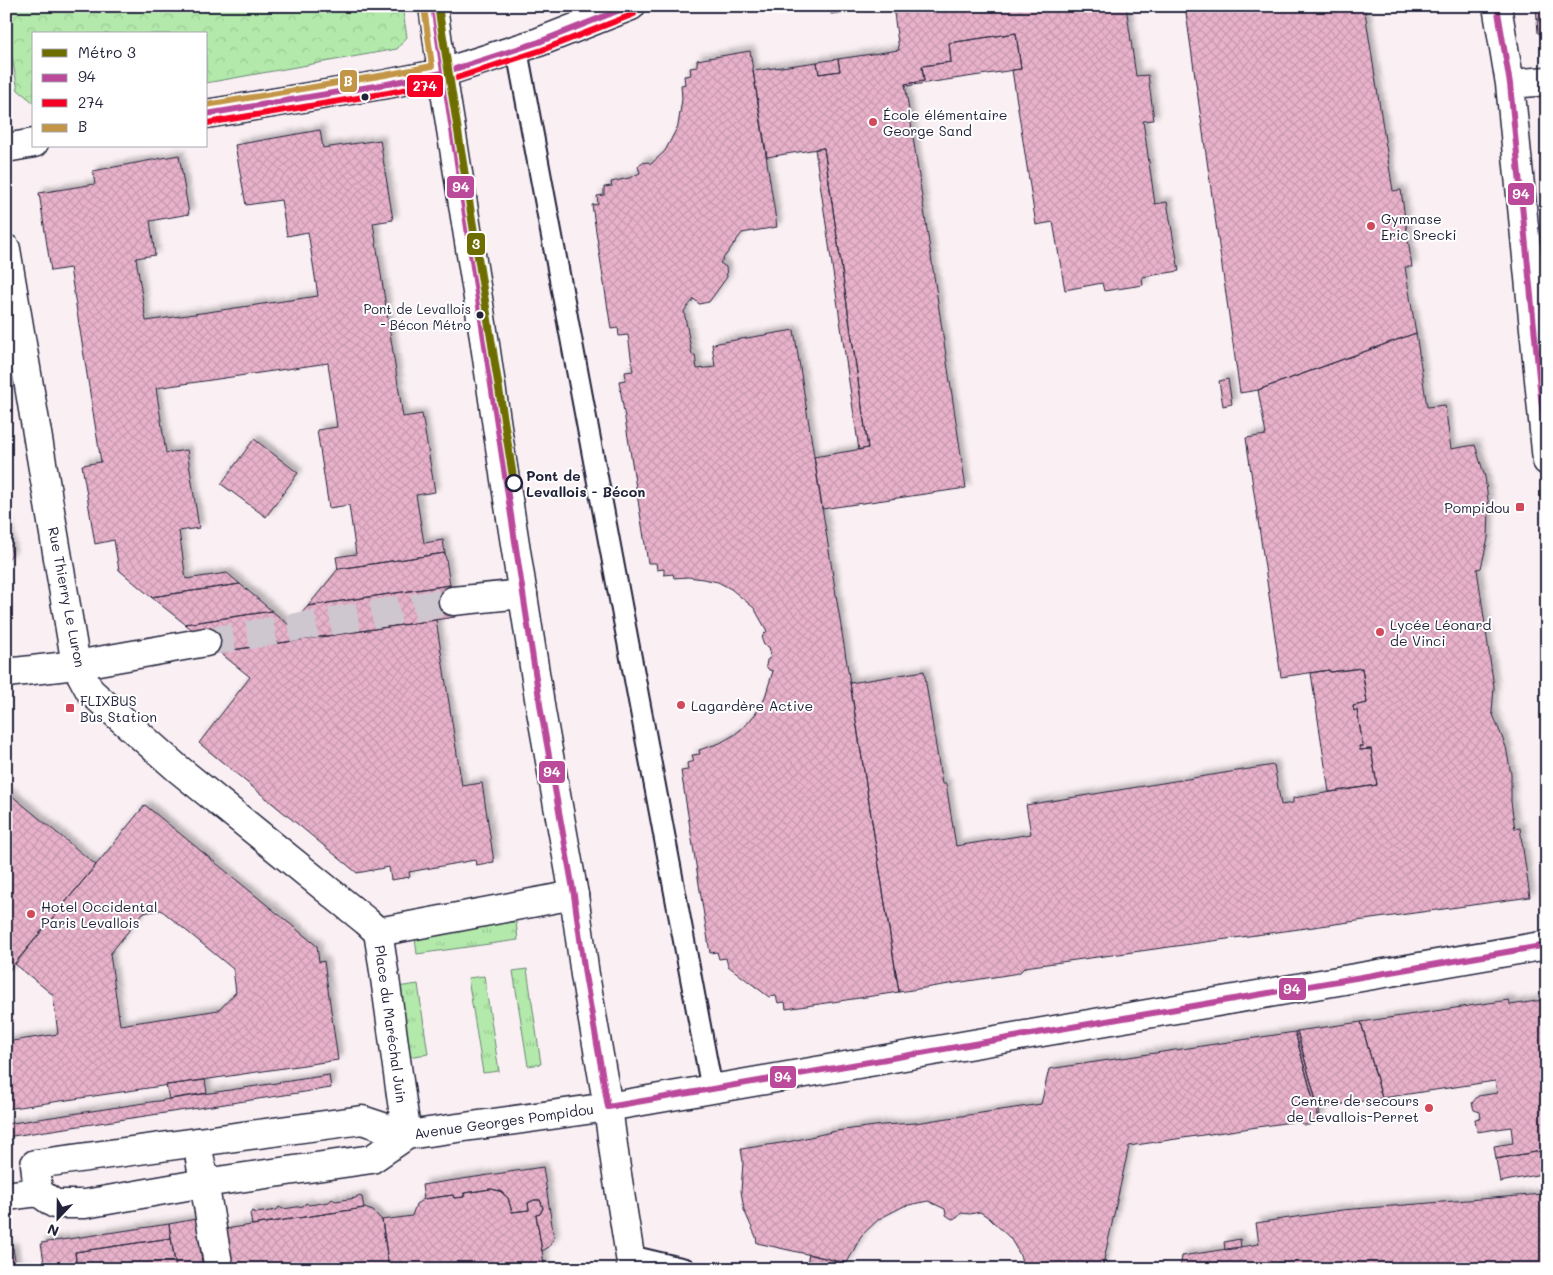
<svg xmlns="http://www.w3.org/2000/svg" width="1553" height="1275" font-family="Mali,sans-serif">
<style>
.grass{fill:url(#grass-tufts);stroke:#6a8673}
.park{fill:url(#park-crowns);stroke:#6a8673}
.building{fill:url(#building-cross-hatch);stroke:#22223b;fill-rule:evenodd;filter:url(#shadow)}
.lines{fill:none;stroke-linecap:round;stroke-linejoin:round}
.pedestrian-tunnel{stroke:#cfc7cf;stroke-width:28;stroke-dasharray:28 14;stroke-linecap:butt}
.service-casing{stroke:#22223b;stroke-width:24}
.pedestrian-casing{stroke:#22223b;stroke-width:31}
.minor-casing{stroke:#22223b;stroke-width:31}
.secondary-casing{stroke:#22223b;stroke-width:31}
.service{stroke:#fff;stroke-width:20}
.pedestrian{stroke:#fff;stroke-width:28}
.minor{stroke:#fff;stroke-width:28}
.secondary{stroke:#fff;stroke-width:28}
.bus-1-casing{stroke:#fff;stroke-width:10}
.bus-2-casing{stroke:#fff;stroke-width:10}
.bus-3-casing{stroke:#fff;stroke-width:10}
.bus-1{stroke:#bb4a9b;stroke-width:6}
.bus-2{stroke:#f50024;stroke-width:6}
.bus-3{stroke:#c39647;stroke-width:6}
.metro-1-casing{stroke:#fff;stroke-width:11}
.metro-1{stroke:#6e6e00;stroke-width:8}
.bus-dot{fill:#22223b;stroke:#fff;stroke-width:2}
.poi-dot{fill:#d1495b;stroke:#fff;stroke-width:2}
.stop-dot{fill:#fff;stroke:#22223b;stroke-width:2.5}
.labels{text-anchor:middle;dominant-baseline:central;stroke-width:4;stroke-linejoin:round;paint-order:stroke}
.bus-label{font-size:13px;fill:#22223b;stroke:#fff;text-anchor:end}
.poi-label{font-size:14px;fill:#22223b;stroke:#fff;text-anchor:start}
.stop-label{font-size:14px;font-weight:bold;fill:#22223b;stroke:#fff;text-anchor:start}
.street-label{font-size:14px;fill:#22223b;stroke:#fff}
.line-badge{stroke:#fff;stroke-width:2}
.badge-label{font-size:14px;text-anchor:middle;font-weight:bold;fill:#fff}
</style>
<defs>
<pattern id="grass-tufts" width="24" height="20" patternUnits="userSpaceOnUse" patternTransform="scale(1.25)"><rect width="24" height="20" fill="#b3e9ab"/><path d="M3 7l-1-3M5 7V3M7 7l1-3M15 17l-1-3M17 17v-4M19 17l1-3" fill="none" stroke="#9ac894"/></pattern>
<pattern id="park-crowns" width="20" height="18" patternUnits="userSpaceOnUse" patternTransform="scale(1.25)"><rect width="20" height="18" fill="#b3e9ab"/><path d="M2 6a3 3 0 1 1 6 0M12 15a3 3 0 1 1 6 0" fill="none" stroke="#9ac894"/></pattern>
<pattern id="building-cross-hatch" width="8" height="8" patternUnits="userSpaceOnUse" patternTransform="scale(1.25)"><rect width="8" height="8" fill="#e8b2ca"/><path d="M0 0l8 8M0 8l8-8" fill="none" stroke="#c799ae"/></pattern>
<filter id="shadow"><feDropShadow dx="4.5" dy="-4.5" stdDeviation="2.5" flood-color="#0004"/></filter>
</defs>
<rect width="100%" height="100%" fill="#faf0f4"/>
<filter id="ink" filterUnits="userSpaceOnUse"><feTurbulence type="fractalNoise" baseFrequency=".02" numOctaves="2"/><feDisplacementMap in="SourceGraphic" scale="10" xChannelSelector="R" yChannelSelector="G"/><feConvolveMatrix kernelMatrix="1 2 1 2 8 2 1 2 1" color-interpolation-filters="sRGB"/></filter>
<g filter="url(#ink)">
<path class="grass" d="M510,922H516L518,940L417,954L415,938L420,935Z
M527,969L541,1064L528,1066L513,971Z
M484,976L499,1071L483,1073L468,978Z
M418,984L428,1054L408,1057L397,987Z"/>
<path class="park" d="M6,6H402L407,37L397,49L206,83V34H34V103L18,90L6,25Z"/>
<path class="building" d="M830,6H872V9L831,14Z
M893,6H1126L1136,76L1148,75L1154,120L1143,121L1155,204L1167,202L1179,271L1142,277L1143,285L1104,291L1102,283L1065,290L1053,222L1036,225L1012,70L1021,69L1016,33L949,43L951,62L922,66L924,81L905,84L966,488L822,509L814,457L868,448L824,148L767,157L753,71L817,62L819,74L840,71L838,59L899,50Z
M1185,6H1364L1393,191L1401,190L1412,267H1405L1416,333L1258,390L1240,393Z
M1536,6H1547V25L1537,19Z
M1537,19L1547,25V36L1538,33Z
M1016,33L1021,69L906,86L905,84L924,81L922,66L951,62L949,43Z
M750,51L777,227L742,233L720,263L726,267L727,277L709,302L699,304L694,299L684,311L692,355H695L697,369L715,367L712,344L794,330L899,992L786,1009L785,1002L778,1003L776,996L769,997L728,966L726,958L719,959L717,952L710,953L681,771L688,770L687,763L694,761L692,755L700,754L699,750L720,743L734,735L746,725L756,713L764,700L773,671L769,670L766,666L767,660L771,657L769,647L764,645L762,640L763,635L767,631L754,608L731,589L718,582L703,579L688,577L674,578L673,574L664,575V569L657,570L656,563H648L619,381L626,380L625,372L633,371L628,335L619,336L618,328L611,329L592,205L598,204L597,196L604,195V187L612,186L611,182L629,178L640,173L638,167L641,163L648,162L651,164L665,151L678,126L682,99L681,85L685,84L684,76L691,75L690,68L697,67V60Z
M838,59L840,71L819,74L817,62Z
M320,130L323,148L380,140L393,220L373,223L403,417L422,414L435,492L416,495L424,543L443,540L445,553L338,569L336,557L356,554L349,505L329,508L317,430L337,427L328,363L156,388L166,453L187,450L199,528L179,531L186,579L227,573L240,584L151,597L119,570L114,540L95,544L82,465L101,462L70,268L51,271L39,193L95,184L93,171L179,155L189,214L150,221L155,255L136,258L146,321L318,296L308,232L287,236L281,200L246,205L235,145Z
M824,148L868,448L859,450L815,149Z
M1416,333L1427,407L1445,405L1451,449L1475,445L1485,477L1489,508L1488,538L1481,568L1477,569L1494,687L1492,712L1506,747L1511,774V802L1515,829L1520,828L1530,897L1025,967L1019,973L899,992L850,683L924,671L942,784H946L956,846L1031,834L1026,805L1274,765L1281,805L1293,803V798L1377,785L1371,749L1360,750L1359,746H1363L1357,710L1354,711L1353,706L1367,703L1362,668L1330,672L1329,670L1281,677L1246,438L1266,435L1258,390Z
M1228,379L1232,404L1223,406L1219,381Z
M254,439L298,473L266,517L221,484Z
M6,519L12,554L6,562Z
M445,553L450,585L308,606L338,569Z
M240,584L272,611L185,624L151,597Z
M450,585L455,617L219,652L185,624L272,611L290,626L308,606Z
M436,620L462,786L482,783L494,862L476,865L475,860L409,872L410,877L391,880L389,867L357,873L199,743L250,677L219,652Z
M1362,668L1367,703L1353,706L1354,711L1357,710L1363,746H1359L1360,750L1371,749L1377,785L1329,792L1311,673L1329,670L1330,672Z
M6,791L96,865L6,974Z
M145,805L317,946L319,962L324,961L338,1060L6,1109V1042L58,1034L53,995L15,964ZM161,910L233,969L236,992L219,1010L120,1025L110,954L143,913Z
M1509,1000L1510,1005L1543,1000L1547,1039V1150L1496,1159L1494,1146L1513,1143L1511,1127L1477,1132L1475,1119L1481,1118L1480,1112L1474,1110L1472,1103L1478,1096L1497,1093L1495,1081L1382,1098L1361,1022Z
M1361,1022L1382,1098L1318,1108L1297,1031Z
M1297,1031L1318,1108L1321,1118H1318L1295,1032Z
M1295,1032L1318,1118L1309,1125H1304L1298,1121L1129,1146L1102,1269H1025L1019,1253L1010,1238L988,1217L980,1212L970,1214L961,1213L957,1218L952,1219L946,1215L945,1209L928,1201L904,1206L879,1219L861,1236L847,1263L757,1243L756,1237L744,1210L741,1191L743,1162L741,1149L788,1142L836,1131L883,1125L915,1123L1041,1104L1049,1069Z
M329,1075L331,1088L6,1137V1124Z
M205,1080L207,1093L169,1099L166,1085Z
M1547,1150V1173L1500,1182L1496,1159Z
M543,1167L554,1238L549,1247L542,1251L536,1215L540,1214L543,1208L540,1200H534L528,1203L529,1210L512,1212L508,1198L500,1191L491,1189L464,1193V1197L454,1198L453,1195L424,1199L422,1185Z
M491,1189L500,1191L508,1198L512,1212L529,1210L528,1203L534,1200H540L543,1208L540,1214L536,1215L545,1269H389L382,1220L412,1216L416,1204L424,1199L453,1195L454,1198L464,1197V1193Z
M1543,1194L1547,1228V1269H1180L1182,1256L1259,1244L1256,1223L1342,1210Z
M357,1196L362,1197L364,1208L252,1225L250,1214L252,1211L256,1213L277,1210L279,1207L283,1209L303,1206L306,1203L309,1205L329,1202L332,1199L335,1201L356,1198Z
M364,1208L373,1211L382,1220L389,1269H231L225,1229Z
M196,1219L203,1269H176L169,1224Z
M169,1224L171,1238L75,1252L77,1269H45L41,1243Z
M171,1238L176,1269H77L75,1252Z
M1240,1239L1241,1248L1225,1250L1224,1242Z
M6,1248H13L15,1261L6,1262Z
M809,1254L836,1261L834,1269H806Z
M15,1261L16,1267H24L31,1269H6V1262Z"/>
<g class="lines">
<path class="pedestrian-tunnel" d="M206,642L453,601"/>
<defs>
<path id="service" d="M517,50L712,1090
M630,1256L685,1269"/>
<path id="pedestrian" d="M453,601L523,594
M6,673L76,665L206,642
M6,1196L38,1192"/>
<path id="minor" d="M1497,6L1510,84L1547,461
M1510,84L1547,81
M206,114L387,84L442,73L539,42L631,6
M6,148L34,143
M6,249L76,665L90,691L177,768L366,921L378,932
M378,932C389,999 396,1067 407,1135
M378,932L574,895
M407,1135L372,1159L204,1183L85,1204H55L38,1192L35,1164L362,1120L407,1135L608,1107L1547,945
M197,1142L219,1269"/>
<path id="secondary" d="M433,6L442,73L481,317L501,454L541,711L574,895L585,975L608,1107L616,1168L632,1269"/>
</defs>
<use href="#service" class="service-casing"/>
<use href="#pedestrian" class="pedestrian-casing"/>
<use href="#minor" class="minor-casing"/>
<use href="#secondary" class="secondary-casing"/>
<use href="#service" class="service"/>
<use href="#pedestrian" class="pedestrian"/>
<use href="#minor" class="minor"/>
<use href="#secondary" class="secondary"/>
<defs>
<path id="bus-1" d="M433,6L541,711L574,895L585,975L608,1107L1547,945
M1497,6L1510,84L1547,458
M206,114L387,84L442,73L539,42L630,6"/>
<path id="bus-2" d="M207,123L388,93L444,82L542,50L634,14"/>
<path id="bus-3" d="M206,105L385,75L432,66L424,7"/>
</defs>
<use href="#bus-1" class="bus-1-casing"/>
<use href="#bus-2" class="bus-2-casing"/>
<use href="#bus-3" class="bus-3-casing"/>
<use href="#bus-1" class="bus-1"/>
<use href="#bus-2" class="bus-2"/>
<use href="#bus-3" class="bus-3"/>
<defs>
<path id="metro-1" d="M438,6L514,483"/>
</defs>
<use href="#metro-1" class="metro-1-casing"/>
<use href="#metro-1" class="metro-1"/>
</g>
</g>
<g class="bus-dot">
<circle cx="365" cy="97" r="4.5"/>
<circle cx="480" cy="315" r="4.5"/>
</g>
<g class="poi-dot">
<circle cx="873" cy="122" r="5"/>
<circle cx="1371" cy="226" r="5"/>
<rect x="1515" y="502" width="10" height="10" rx="2.5"/>
<circle cx="1380" cy="632" r="5"/>
<circle cx="681" cy="705" r="5"/>
<rect x="65" y="703" width="10" height="10" rx="2.5"/>
<circle cx="31" cy="914" r="5"/>
<circle cx="1429" cy="1108" r="5"/>
</g>
<circle class="stop-dot" cx="514" cy="483" r="8"/>
<g class="labels">
<g class="bus-label">
<text x="471" y="308">Pont de Levallois<tspan x="471" dy="16">- Bécon Métro</tspan></text>
</g>
<g class="poi-label">
<text x="883" y="114">École élémentaire<tspan x="883" dy="16">George Sand</tspan></text>
<text x="1381" y="218">Gymnase<tspan x="1381" dy="16">Eric Srecki</tspan></text>
<text x="1510" y="507" text-anchor="end">Pompidou</text>
<text x="1390" y="624">Lycée Léonard<tspan x="1390" dy="16">de Vinci</tspan></text>
<text x="80" y="700">FLIXBUS<tspan x="80" dy="16">Bus Station</tspan></text>
<text x="691" y="705">Lagardère Active</text>
<text x="41" y="906">Hotel Occidental<tspan x="41" dy="16">Paris Levallois</tspan></text>
<text x="1419" y="1100" text-anchor="end">Centre de secours<tspan x="1419" dy="16">de Levallois-Perret</tspan></text>
</g>
<g class="stop-label">
<text x="526" y="475">Pont de<tspan x="526" dy="16">Levallois - Bécon</tspan></text>
</g>
<g class="street-label">
<text transform="translate(67 597) rotate(79)">Rue Thierry Le Luron</text>
<text transform="translate(391 1024) rotate(82)">Place du Maréchal Juin</text>
<text transform="translate(504 1121) rotate(-8)">Avenue Georges Pompidou</text>
</g>
</g>
<g class="line-badge">
<rect x="339" y="69" width="19" height="24" rx="5" fill="#c39647"/>
<rect x="406" y="74" width="38" height="24" rx="5" fill="#f50024"/>
<rect x="446" y="175" width="29" height="24" rx="5" fill="#bb4a9b"/>
<rect x="1507" y="182" width="28" height="24" rx="5" fill="#bb4a9b"/>
<rect x="466" y="232" width="20" height="24" rx="5" fill="#6e6e00"/>
<rect x="538" y="760" width="28" height="24" rx="5" fill="#bb4a9b"/>
<rect x="1278" y="977" width="29" height="24" rx="5" fill="#bb4a9b"/>
<rect x="769" y="1065" width="28" height="24" rx="5" fill="#bb4a9b"/>
</g>
<g class="badge-label">
<text x="348" y="86">B</text>
<text x="425" y="91">274</text>
<text x="461" y="192">94</text>
<text x="1521" y="199">94</text>
<text x="476" y="249">3</text>
<text x="552" y="777">94</text>
<text x="1292" y="994">94</text>
<text x="783" y="1082">94</text>
</g>
<rect width="1553" height="1275" fill="none" stroke="#fff" stroke-width="25"/>
<rect x="12" y="12" width="1528" height="1250" fill="none" stroke="#22223b" stroke-width="2" filter="url(#ink)"/>
<rect x="32" y="32" width="175" height="115" fill="#ffffff" stroke="#a7a7b1"/>
<rect x="42" y="49" width="25" height="8" fill="#6e6e00" stroke="#a7a7b1"/>
<text x="78" y="58" font-size="15" fill="#22223b">Métro 3</text>
<rect x="42" y="74" width="25" height="8" fill="#bb4a9b" stroke="#a7a7b1"/>
<text x="78" y="82" font-size="15" fill="#22223b">94</text>
<rect x="42" y="99" width="25" height="8" fill="#f50024" stroke="#a7a7b1"/>
<text x="78" y="108" font-size="15" fill="#22223b">274</text>
<rect x="42" y="124" width="25" height="8" fill="#c39647" stroke="#a7a7b1"/>
<text x="78" y="132" font-size="15" fill="#22223b">B</text>
<g transform="translate(58 1218) rotate(202)" stroke="#ffffff" stroke-width="4" paint-order="stroke">
<path d="M0-4L9 19L0 12L-9 19Z" fill="#22223b"/>
<text y="-8" font-size="14" font-weight="bold" text-anchor="middle" fill="#22223b">N</text>
</g>
</svg>
